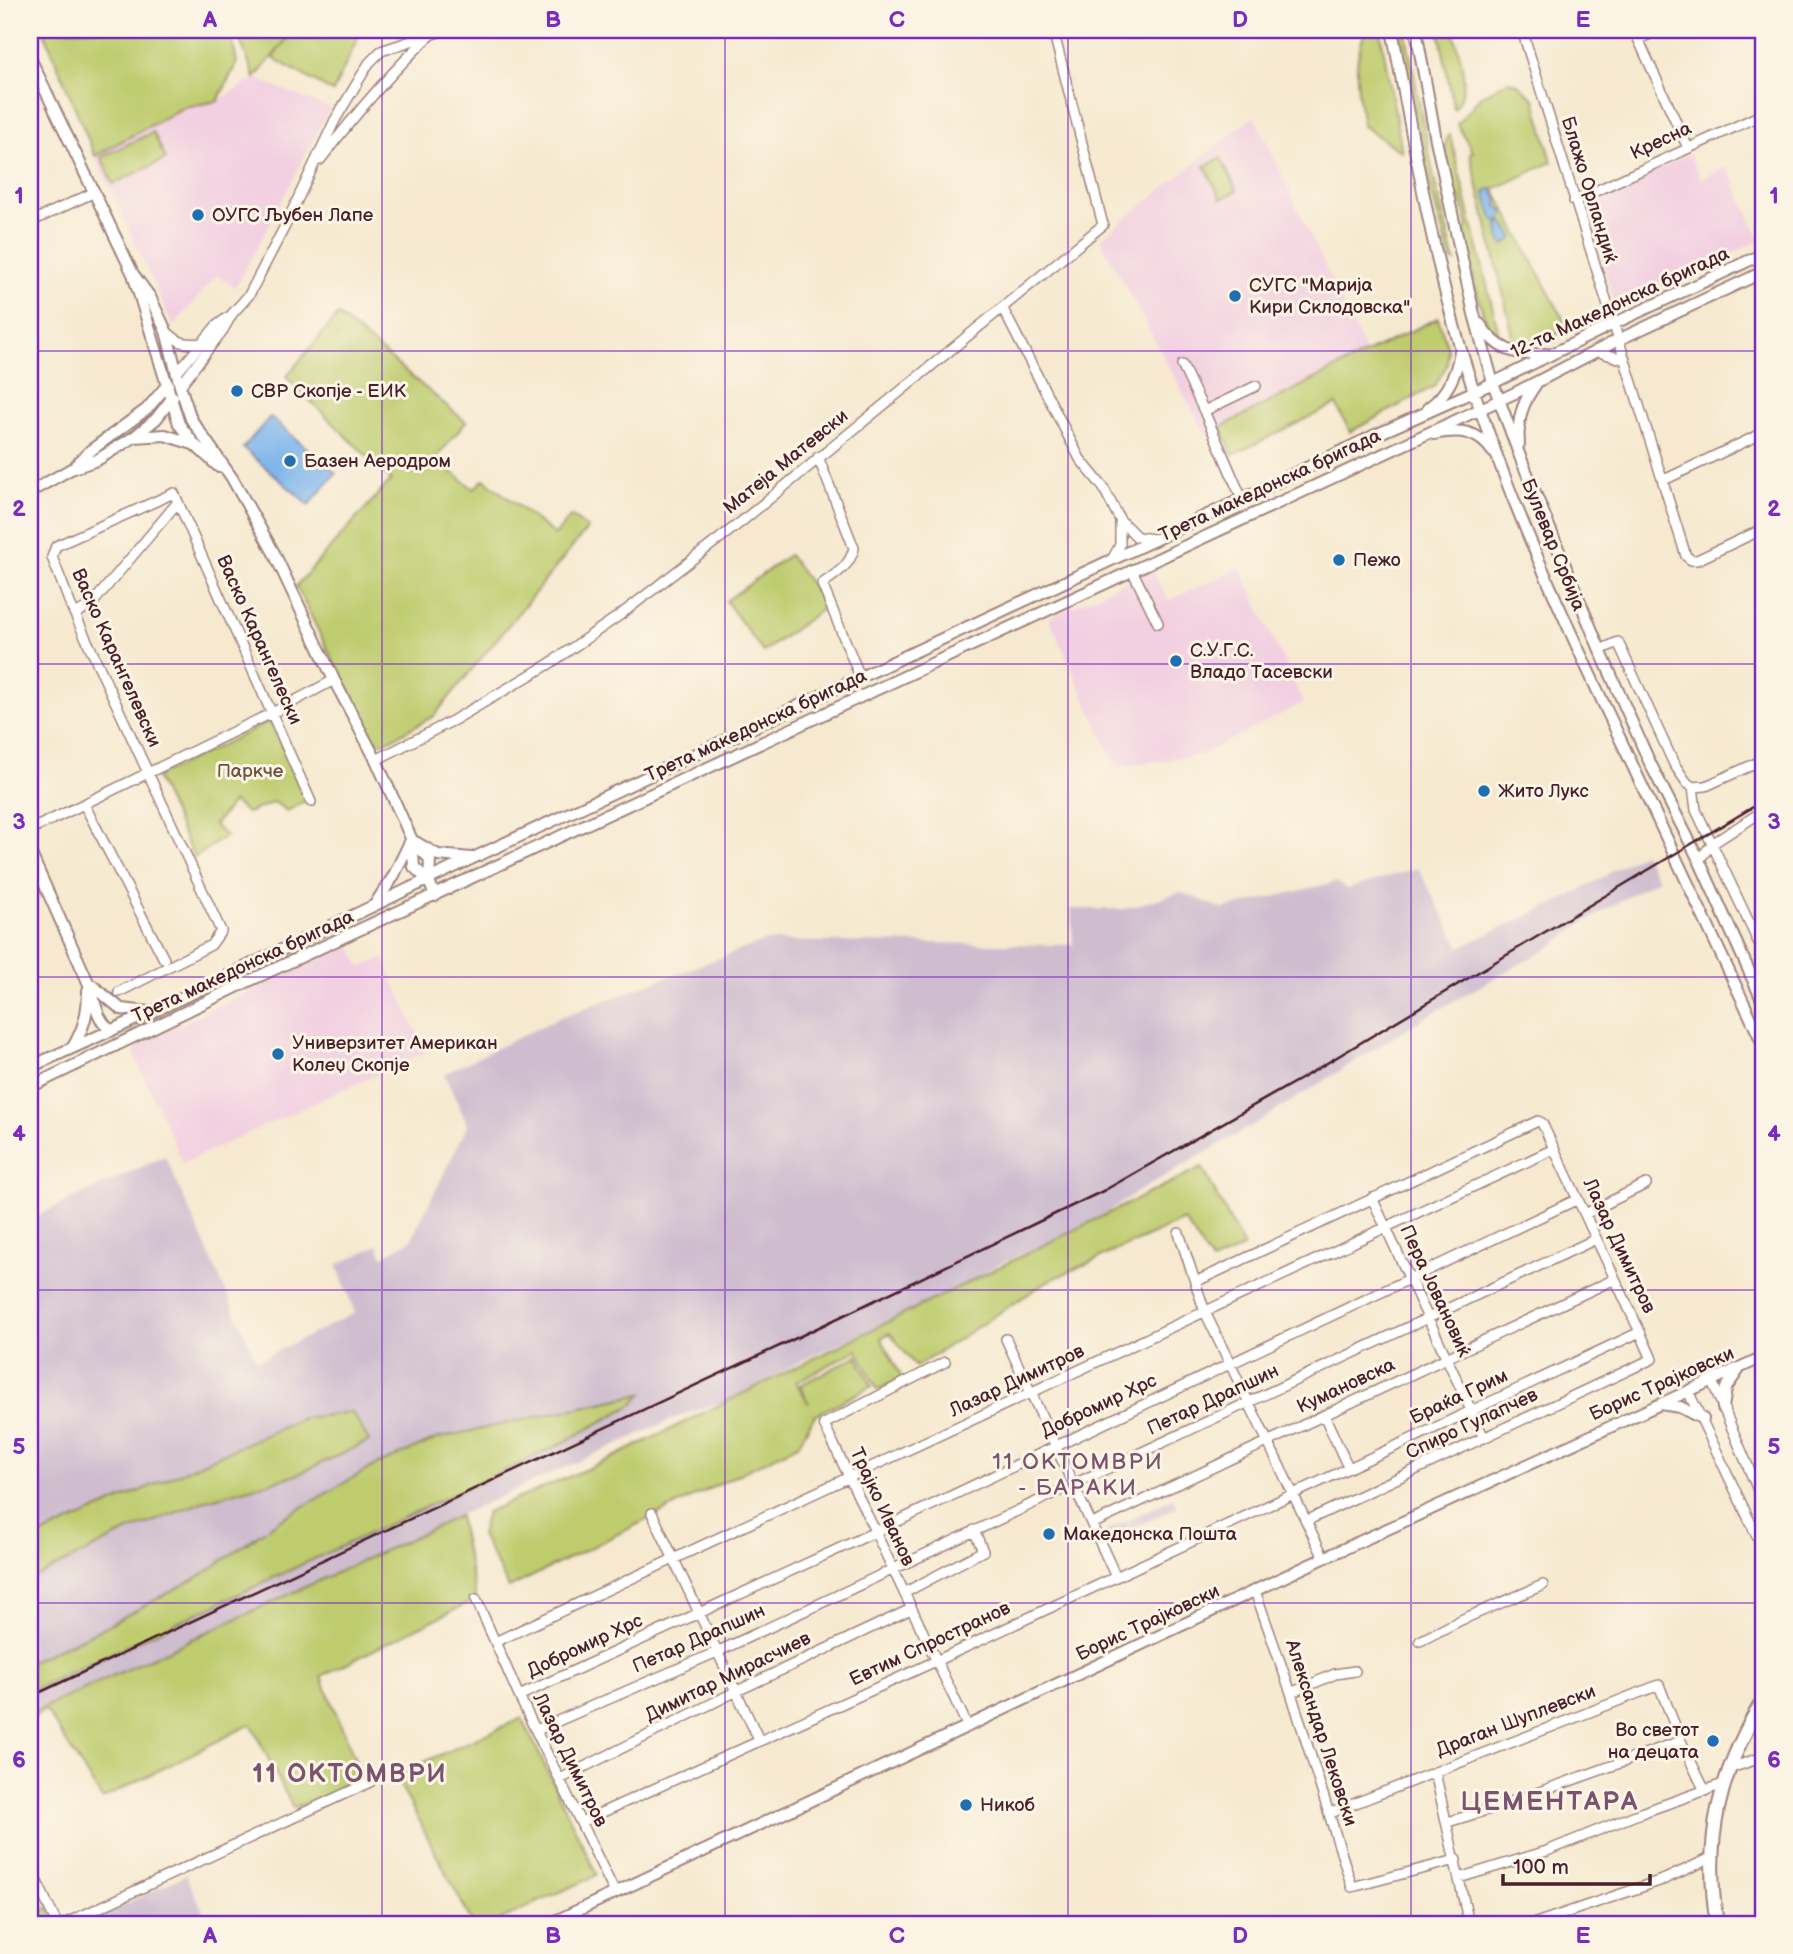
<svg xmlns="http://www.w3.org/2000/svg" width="1793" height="1954" font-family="'Balsamiq Sans',sans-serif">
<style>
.built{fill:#f2cfe1}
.industrial{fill:#cfbdcf}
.green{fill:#becc6e;stroke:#84764c;stroke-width:2}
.water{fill:#7cb4ec;stroke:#636a8c;stroke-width:2}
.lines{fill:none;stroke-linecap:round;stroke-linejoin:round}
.minor-casing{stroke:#a0847e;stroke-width:12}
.tertiary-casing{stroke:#a0847e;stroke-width:14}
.secondary-casing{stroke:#a0847e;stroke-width:16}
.minor{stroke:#fff;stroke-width:9}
.tertiary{stroke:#fff;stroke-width:10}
.secondary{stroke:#fff;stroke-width:12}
.rail{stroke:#4a1f2b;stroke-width:2.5}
.grid{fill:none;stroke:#7b2cbf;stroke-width:2;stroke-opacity:0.55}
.poi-dot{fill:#1f6fb2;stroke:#fcf5e5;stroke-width:2.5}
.labels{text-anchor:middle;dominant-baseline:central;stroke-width:6;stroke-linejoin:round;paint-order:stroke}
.street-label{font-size:19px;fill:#4a1f2b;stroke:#fcf5e5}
.poi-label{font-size:19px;fill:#4a1f2b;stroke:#fcf5e5;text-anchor:start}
.park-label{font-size:19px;fill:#6d533f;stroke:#fcf5e5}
.quarter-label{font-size:23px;letter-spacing:2px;fill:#7b526f;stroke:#fcf5e5}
.district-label{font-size:26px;font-weight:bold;letter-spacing:2px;fill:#7b526f;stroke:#fcf5e5}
.neatline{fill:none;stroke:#7b2cbf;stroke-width:2.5}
.grid-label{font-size:23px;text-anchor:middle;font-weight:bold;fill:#7b2cbf}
</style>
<rect width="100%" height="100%" fill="#fcf5e5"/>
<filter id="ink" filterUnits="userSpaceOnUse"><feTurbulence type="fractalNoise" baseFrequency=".0143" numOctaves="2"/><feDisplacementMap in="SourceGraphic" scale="14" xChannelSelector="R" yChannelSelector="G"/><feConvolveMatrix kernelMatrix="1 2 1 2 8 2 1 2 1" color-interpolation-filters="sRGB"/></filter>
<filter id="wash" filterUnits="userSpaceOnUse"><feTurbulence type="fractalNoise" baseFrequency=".00686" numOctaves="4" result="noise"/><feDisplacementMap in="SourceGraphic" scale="28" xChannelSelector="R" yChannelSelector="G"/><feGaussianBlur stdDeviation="1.57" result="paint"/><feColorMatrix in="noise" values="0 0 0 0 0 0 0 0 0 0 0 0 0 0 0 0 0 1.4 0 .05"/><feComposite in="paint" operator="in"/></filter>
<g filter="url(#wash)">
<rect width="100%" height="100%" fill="#f6e9d0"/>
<path class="built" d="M255,78L330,109L239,281L234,287L217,275L173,326L95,156L184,107L218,101Z
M1254,116L1366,353L1206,435L1100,239Z
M1689,154L1701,179L1727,167L1761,240L1616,306L1584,204Z
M1240,567L1303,703L1200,755L1116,767L1049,618L1152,569L1168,601Z
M350,944L361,968L383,958L426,1052L183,1163L135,1056V1047L148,1039Z"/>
<path class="industrial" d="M1643,853L1658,879L1583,923L1547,949L1427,1016L1260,1121L1144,1188L1085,1226L1001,1263L944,1296L811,1356L729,1400L684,1414L391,1546L30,1714V1219L165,1156L257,1361L355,1313L337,1265L378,1245L383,1256L411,1240L468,1125L444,1074L558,1018L765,941L1073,945L1071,909H1124L1181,892L1223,909L1336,882L1347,889L1418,868L1460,947L1571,896Z
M1173,1498L1177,1507L1118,1536L1111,1540L1106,1531Z
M186,1875L209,1924H84L88,1922Z"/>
<path class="green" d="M43,30H230L237,62L218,101L184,107L95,156Z
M236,30H357L359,35L333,92L273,58L288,37L255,78Z
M1366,30H1380L1402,152L1363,126C1358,92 1351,62 1366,30Z
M1398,30H1405L1435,183L1455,262L1450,259L1433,198Z
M1439,30H1453C1459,53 1473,89 1454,109Z
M1508,81L1518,84L1535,100L1552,162L1494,189L1569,330L1531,344L1514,340L1470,153L1473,152L1457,124L1480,97Z
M153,132L166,159L113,184L101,157Z
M1450,135L1501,342C1477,321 1471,261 1464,230L1468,226L1460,197L1454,196C1450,178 1441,155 1447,137Z
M1221,158L1237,191L1221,199L1205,166Z
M338,315L466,422L435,459L474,489L484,479L555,535L571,516L588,528L434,716L384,743L379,742L370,735L296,586L391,480L286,377Z
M1438,318L1448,348L1447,365L1435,386L1350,432L1336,404L1233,455L1221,427L1366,353Z
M789,555L826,606L763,652L726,601Z
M270,721L307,800L287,811L274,802L247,813L233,802L214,825L226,836L194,858L156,777Z
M1202,1167L1244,1247L1212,1262L1184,1220L1048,1281L916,1367L890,1333L881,1338L902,1378L878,1390L857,1350L796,1382L809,1404L800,1385L857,1356L872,1386L815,1415L798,1445L509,1588L481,1535L487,1512L610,1459Z
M642,1394L632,1405L555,1447L30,1691V1662L99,1630L202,1575L278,1521L374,1466L439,1438Z
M352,1412L369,1441L296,1475L207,1500L124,1533L30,1580V1540L303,1418Z
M459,1516L476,1599L321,1676L365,1784L293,1808L251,1724L102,1799L46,1710L30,1719V1714Z
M522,1718L597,1875L491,1924H473L395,1775Z
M49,1907L57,1924H30V1918Z"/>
<path class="water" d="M1488,189H1492L1498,200L1497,206L1504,211L1502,220L1497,222L1493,219L1485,194Z
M1503,222L1514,238L1504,245L1499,238L1498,224Z
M270,417L336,473L309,505L243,448Z"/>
</g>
<g filter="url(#ink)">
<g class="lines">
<defs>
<path id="minor" d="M1522,30L1686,556L1691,560H1697L1763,529
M1634,30L1688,148
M1639,39L1658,30
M320,160C354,116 390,72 431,35
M1574,201L1763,114
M30,222L95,192
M1003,309L1080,459L1103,487L1120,520L1137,537L1155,539
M166,331C179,343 184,345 201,343
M1596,351L1625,360
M1182,365L1204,411
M177,373L216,326L228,317
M180,386L223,330L232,314L249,295L285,226L335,120L369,63L381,51L444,30
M818,457L854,548C850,566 837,573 822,584L860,677
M1664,480L1763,433
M1242,499L1204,411L1256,386
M1113,558L1120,545V520
M1132,570L1158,623
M75,614L91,605L178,502
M1600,650L1618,642L1674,764L1687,783L1693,787L1706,786L1763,760
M376,760L454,720L549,664L620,615L741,522L1103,225L1053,30
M1693,787L1696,810L1763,952
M84,804L164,959
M30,830L272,713L334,680
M1699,860L1712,844L1763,811
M119,992L211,945L221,931L71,606L52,557L56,546L174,493L311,802
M1372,1198L1484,1438
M1585,1214L1646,1184
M1179,1233L1205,1312L1324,1558
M1195,1282L1538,1121L1542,1123L1640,1332L1652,1359L1306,1521
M1006,1339L1116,1577
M945,1362L824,1424L968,1727
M1712,1381L1763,1502
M1688,1391L1763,1549
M1324,1415L1348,1467
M652,1513L759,1740
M1092,1524L1615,1279
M1255,1591L1291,1693L1352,1887L1456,1860
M904,1593L983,1551L974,1530
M476,1599L519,1696L615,1893
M1420,1641L1461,1620L1543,1585
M495,1642L1554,1149
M1291,1693L1335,1674L1355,1671
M519,1696L875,1532L1578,1199
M537,1730L719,1651L1596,1239
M1728,1769L1763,1757
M1435,1772L1469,1924
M560,1779L737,1691L911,1609
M1330,1813L1659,1685L1681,1741L1705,1791
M581,1822L936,1661L1640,1332
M1448,1822L1503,1805L1681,1741
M30,1867L57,1924
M1459,1878L1547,1851L1638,1814L1723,1784
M64,1924L370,1782L376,1776
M1533,1924L1665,1879L1711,1858"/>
<path id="tertiary" d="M1392,30C1413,136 1430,245 1461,350C1500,480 1557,605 1615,728C1664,834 1714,939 1763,1044
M1416,30L1436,140L1474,314L1493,383L1519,454L1600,650L1649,761L1699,860L1763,1002
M30,58L133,274L179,424L194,444L219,467
M133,274L150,297L166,331L180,386L191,419L232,478L274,553L334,680L376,760L412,840L414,867L429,881
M1480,324C1496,350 1516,356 1546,354
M1428,408C1447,395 1457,373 1460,351
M1434,434C1459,429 1478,430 1493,452
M134,437L165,435L193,444
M1519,444C1517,420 1522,403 1536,384
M76,465L90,451L147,409L168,384
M30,492L71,469L97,460L134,437L156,419L173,397
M412,840L438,855L471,858
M421,850L430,859L429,881L435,896
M30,852L88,982C97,1003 94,1016 111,1031
M377,901L393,877L410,842
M93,986L121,1009L149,1012
M73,1047C84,1028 88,1013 88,990
M30,1067L152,1012L473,858L1242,499L1371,437L1493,383L1613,324L1763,254
M30,1087L251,980L1517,392L1618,340L1763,272
M1661,1404L1680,1407L1703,1419
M1723,1408L1726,1388L1739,1369
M549,1924L1324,1558L1763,1357"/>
<path id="secondary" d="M1717,1924C1703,1839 1719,1773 1763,1700"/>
</defs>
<use href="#minor" class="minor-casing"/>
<use href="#tertiary" class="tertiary-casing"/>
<use href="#secondary" class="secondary-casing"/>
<use href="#minor" class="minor"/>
<use href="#tertiary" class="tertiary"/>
<use href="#secondary" class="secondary"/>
<path class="rail" d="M30,1697L788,1342L1105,1190L1302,1078L1763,801"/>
</g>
</g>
<path class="grid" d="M382,30V1924M725,30V1924M1068,30V1924M1411,30V1924M30,351H1763M30,664H1763M30,977H1763M30,1290H1763M30,1603H1763"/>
<g class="poi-dot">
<circle cx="198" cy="215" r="7"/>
<circle cx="1235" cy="296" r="7"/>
<circle cx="237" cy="391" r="7"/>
<circle cx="290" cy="461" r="7"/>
<circle cx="1339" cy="560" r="7"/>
<circle cx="1176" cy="661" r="7"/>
<circle cx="1484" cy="791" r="7"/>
<circle cx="278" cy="1054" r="7"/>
<circle cx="1049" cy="1534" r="7"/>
<circle cx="1713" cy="1741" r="7"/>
<circle cx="966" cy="1805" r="7"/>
</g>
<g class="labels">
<g class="street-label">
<text transform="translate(1661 141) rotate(-25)">Кресна</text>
<text transform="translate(1589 190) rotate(73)">Блажо Орландиќ</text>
<text transform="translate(1620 303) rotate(-25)">12-та Македонска бригада</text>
<text transform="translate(786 462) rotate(-39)">Матеја Матевски</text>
<text transform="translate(1270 486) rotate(-25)">Трета македонска бригада</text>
<text transform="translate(1553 545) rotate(68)">Булевар Србија</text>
<text transform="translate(259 640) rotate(66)">Васко Карангелески</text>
<text transform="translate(116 658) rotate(66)">Васко Карангелевски</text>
<text transform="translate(756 726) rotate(-25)">Трета македонска бригада</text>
<text transform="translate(243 967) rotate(-25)">Трета македонска бригада</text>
<text transform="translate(1619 1246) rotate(65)">Лазар Димитров</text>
<text transform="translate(1435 1291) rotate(65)">Пера Јовановиќ</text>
<text transform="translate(1017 1381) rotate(-25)">Лазар Димитров</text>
<text transform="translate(1662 1384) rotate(-24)">Борис Трајковски</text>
<text transform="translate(1346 1386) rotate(-25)">Кумановска</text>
<text transform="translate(1459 1397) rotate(-25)">Браќа Грим</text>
<text transform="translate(1213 1400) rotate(-25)">Петар Драпшин</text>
<text transform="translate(1099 1406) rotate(-25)">Добромир Хрс</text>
<text transform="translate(1472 1424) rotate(-25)">Спиро Гулапчев</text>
<text transform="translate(882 1507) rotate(65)">Трајко Иванов</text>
<text transform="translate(1148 1623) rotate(-25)">Борис Трајковски</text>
<text transform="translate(699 1639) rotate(-24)">Петар Драпшин</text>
<text transform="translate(930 1644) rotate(-25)">Евтим Спространов</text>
<text transform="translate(585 1646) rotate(-25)">Добромир Хрс</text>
<text transform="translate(728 1677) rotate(-26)">Димитар Мирасчиев</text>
<text transform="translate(1516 1721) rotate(-21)">Драган Шуплевски</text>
<text transform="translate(1321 1733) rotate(72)">Александар Лековски</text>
<text transform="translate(570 1760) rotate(64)">Лазар Димитров</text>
</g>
<g class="poi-label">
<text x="212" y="215">ОУГС Љубен Лапе</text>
<text x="1249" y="285">СУГС "Марија<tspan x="1249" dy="22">Кири Склодовска"</tspan></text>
<text x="251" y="391">СВР Скопје - ЕИК</text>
<text x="304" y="461">Базен Аеродром</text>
<text x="1353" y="560">Пежо</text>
<text x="1190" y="650">С.У.Г.С.<tspan x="1190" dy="22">Владо Тасевски</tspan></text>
<text x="1498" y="791">Жито Лукс</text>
<text x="292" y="1043">Универзитет Американ<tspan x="292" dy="22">Колеџ Скопје</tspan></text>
<text x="1063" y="1534">Македонска Пошта</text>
<text x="1699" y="1730" text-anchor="end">Во светот<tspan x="1699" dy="22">на децата</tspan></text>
<text x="980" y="1805">Никоб</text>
</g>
<g class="park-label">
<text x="250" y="771">Паркче</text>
</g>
<g class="quarter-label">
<text x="1078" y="1462">11 ОКТОМВРИ<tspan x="1078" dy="26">- БАРАКИ</tspan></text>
</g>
<g class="district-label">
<text x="350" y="1774">11 ОКТОМВРИ</text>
<text x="1550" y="1802">ЦЕМЕНТАРА</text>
</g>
</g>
<rect width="1793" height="1954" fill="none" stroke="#fcf5e5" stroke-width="77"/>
<path d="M1503 1874v10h147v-10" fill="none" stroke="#4a1f2b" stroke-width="3.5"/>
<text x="1513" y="1874" font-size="21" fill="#4a1f2b" stroke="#fcf5e5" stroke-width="5" paint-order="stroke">100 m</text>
<rect x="38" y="38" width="1717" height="1878" class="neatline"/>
<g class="grid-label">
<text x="210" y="27">A</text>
<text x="553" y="27">B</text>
<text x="897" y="27">C</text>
<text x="1240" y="27">D</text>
<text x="1583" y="27">E</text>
<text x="19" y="203">1</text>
<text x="1774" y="203">1</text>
<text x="19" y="516">2</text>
<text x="1774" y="516">2</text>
<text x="19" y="829">3</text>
<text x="1774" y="829">3</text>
<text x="19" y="1141">4</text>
<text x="1774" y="1141">4</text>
<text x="19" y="1454">5</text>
<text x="1774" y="1454">5</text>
<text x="19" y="1767">6</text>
<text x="1774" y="1767">6</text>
<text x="210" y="1943">A</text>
<text x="553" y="1943">B</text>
<text x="897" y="1943">C</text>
<text x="1240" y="1943">D</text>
<text x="1583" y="1943">E</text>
</g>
</svg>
